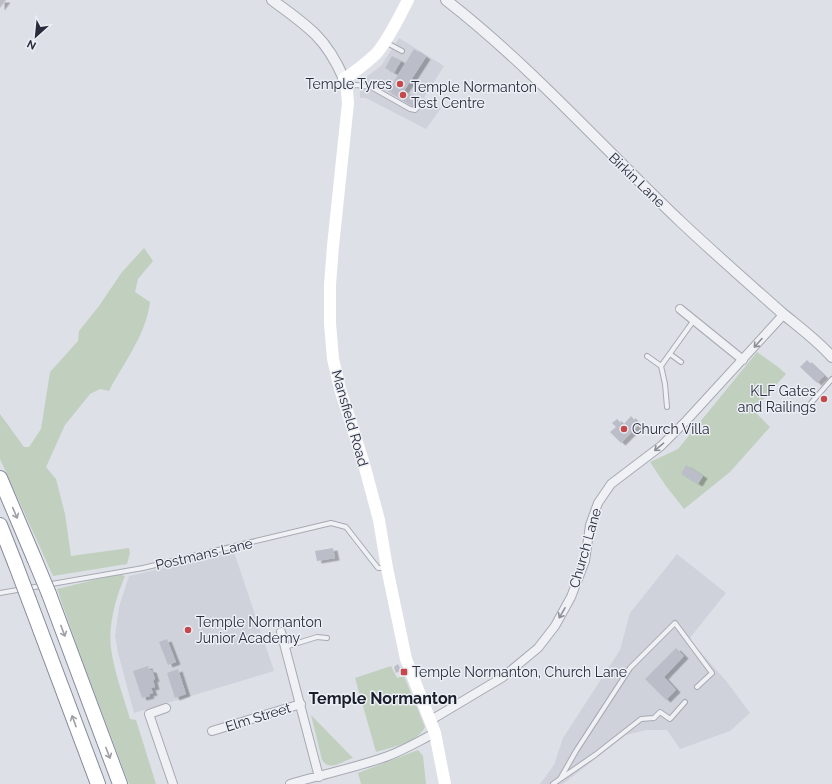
<svg xmlns="http://www.w3.org/2000/svg" width="832" height="784" font-family="Raleway,sans-serif">
<style>
.built{fill:#cfd2db}
.green{fill:#c1cfbf}
.building{fill:#bbbec8;filter:url(#shadow)}
.lines{fill:none;stroke-linecap:round;stroke-linejoin:round}
.service-casing{stroke:#a7aab3;stroke-width:6}
.minor-casing{stroke:#a7aab3;stroke-width:10}
.tertiary-casing{stroke:#a7aab3;stroke-width:12}
.trunk-casing{stroke:#868b9c;stroke-width:16}
.service{stroke:#f0f1f5;stroke-width:4}
.minor{stroke:#f0f1f5;stroke-width:8}
.tertiary{stroke:#f0f1f5;stroke-width:10}
.secondary{stroke:#fff;stroke-width:12}
.trunk{stroke:#fff;stroke-width:14}
.trunk-bridge-casing{stroke:#868b9c;stroke-width:16;stroke-linecap:butt}
.trunk-bridge{stroke:#fff;stroke-width:14}
.oneway{stroke:#8c8e98}
.oneway2{stroke:#9ea0a7}
.poi-dot{fill:#c5484b;stroke:#eceff4;stroke-width:1.5}
.labels{text-anchor:middle;dominant-baseline:central;stroke-width:3;stroke-linejoin:round;paint-order:stroke}
.poi-label{font-size:14px;fill:#282c3c;stroke:#eceff4;text-anchor:start}
.street-label{font-size:14px;fill:#282c3c;stroke:#eceff4}
.quarter-label{font-size:16px;font-weight:bold;fill:#1a1e2c;stroke:#eceff4}
</style>
<defs>
<filter id="shadow"><feDropShadow dx="4.5" dy="2.5" stdDeviation="0" flood-color="#0004"/></filter>
</defs>
<rect width="100%" height="100%" fill="#dde0e6"/>
<path class="built" d="M399,38L444,66L424,98L441,108L426,129L366,98H360V91L365,78L381,66Z
M234,552L274,671L134,713L118,653L115,636L119,607L129,576Z
M677,554L726,593L689,639L727,682L750,713L730,731L680,749L667,730H646L626,735L563,784H540L554,765L563,738L620,650L630,613Z"/>
<path class="green" d="M144,248L153,261L138,279L135,292L150,302C146,335 124,362 109,391L100,389L90,394L65,425L46,467L56,479L65,514L71,556L129,548L130,553L127,564L53,576L0,459V414L24,447H29L41,429L50,372L78,341L79,331L99,306L122,272Z
M757,352L778,367L786,374L753,410L770,427L730,472L684,509L666,486L650,462L678,449Z
M118,574L125,576C116,597 108,625 111,648C114,672 123,695 130,719L136,720L156,784H129L78,649L57,589Z
M391,666L397,678L404,676L425,727C417,743 392,747 376,752L355,678Z
M311,715L353,758C343,761 329,772 322,760Z
M418,750L423,756L426,784H361L358,773Z"/>
<path class="building" d="M0,0H6L0,8Z
M414,49L426,57L404,91L417,99L412,106L388,91Z
M392,56L401,61L394,73L385,68Z
M807,360L824,376L817,383L800,367Z
M631,416L639,425L621,443L610,432L616,427L612,423L617,419L623,425Z
M686,465L703,476L698,484L681,474Z
M333,548L335,558L317,561L315,551Z
M167,639L176,662L168,665L159,642Z
M676,648L684,656L664,677L676,690L666,700L645,679Z
M398,664L401,670L396,673L394,667Z
M148,666L149,670H152L155,679L153,680L155,687L151,688L153,693L149,694L150,696L142,698L133,671Z
M178,669L186,694L175,698L167,673Z"/>
<g class="lines">
<defs>
<path id="service" d="M387,43L402,51
M347,86L356,85L371,87L410,109L415,110L420,105
M670,354L681,362
M647,356L661,366L694,320
M661,366L665,384L667,407
M811,403L832,379
M0,593L143,568L331,523L346,527L378,568H386
M285,647L317,637L327,638
M560,779L576,751L630,668L675,623L712,673L697,687
M553,784L595,755L641,719L654,718L660,712L670,719L685,702"/>
<path id="minor" d="M680,309L743,360
M281,632L319,777
M166,708L149,714L173,784
M431,720L503,677L538,648L555,626L571,597L585,561L590,525L598,503L611,484L661,446L686,421L784,314
M212,731L301,704
M290,784C322,774 356,768 388,756C404,750 419,741 435,733"/>
<path id="tertiary" d="M272,0C287,11 303,22 316,35C329,48 337,63 344,79
M446,0C531,66 603,148 681,222C714,253 748,283 782,313C799,327 817,340 832,357"/>
<path id="trunk" d="M0,478L34,558
M0,525L15,563
M49,594L120,784
M29,600L98,784"/>
</defs>
<use href="#service" class="service-casing"/>
<use href="#minor" class="minor-casing"/>
<use href="#tertiary" class="tertiary-casing"/>
<use href="#trunk" class="trunk-casing"/>
<use href="#service" class="service"/>
<use href="#minor" class="minor"/>
<use href="#tertiary" class="tertiary"/>
<path class="secondary" d="M408,0C399,17 389,39 376,54C366,63 355,72 344,79L347,91L348,103L333,246L330,285V323L333,359L340,389L364,464L379,520L387,568L406,659L435,733L445,784"/>
<use href="#trunk" class="trunk"/>
<defs>
<path id="trunk-bridge" d="M34,558L49,594
M15,563L29,600"/>
</defs>
<use href="#trunk-bridge" class="trunk-bridge-casing"/>
<use href="#trunk-bridge" class="trunk-bridge"/>
</g>
<defs><path id="oneway-shaft" d="M-6 0H5M1.5-3L5.5 0L1.5 3" fill="none" stroke-width="1.6" stroke-linecap="round" stroke-linejoin="round"/></defs>
<g class="oneway">
<use href="#oneway-shaft" transform="translate(758 343) rotate(132)"/>
<use href="#oneway-shaft" transform="translate(659 447) rotate(140)"/>
<use href="#oneway-shaft" transform="translate(562 613) rotate(120)"/>
</g>
<g class="oneway2">
<use href="#oneway-shaft" transform="translate(15 513) rotate(67)"/>
<use href="#oneway-shaft" transform="translate(63 631) rotate(69)"/>
<use href="#oneway-shaft" transform="translate(74 721) rotate(-110)"/>
<use href="#oneway-shaft" transform="translate(108 753) rotate(69)"/>
</g>
<g class="poi-dot">
<circle cx="400" cy="84" r="4"/>
<circle cx="403" cy="95" r="4"/>
<circle cx="824" cy="399" r="4"/>
<circle cx="624" cy="429" r="4"/>
<circle cx="188" cy="630" r="4"/>
<rect x="400" y="668" width="8" height="8" rx="2"/>
</g>
<g class="labels">
<g class="poi-label">
<text x="392" y="84" text-anchor="end">Temple Tyres</text>
<text x="411" y="87">Temple Normanton<tspan x="411" dy="16">Test Centre</tspan></text>
<text x="816" y="391" text-anchor="end">KLF Gates<tspan x="816" dy="16">and Railings</tspan></text>
<text x="632" y="429">Church Villa</text>
<text x="196" y="622">Temple Normanton<tspan x="196" dy="16">Junior Academy</tspan></text>
<text x="412" y="672">Temple Normanton, Church Lane</text>
</g>
<g class="street-label">
<text transform="translate(637 180) rotate(44)">Birkin Lane</text>
<text transform="translate(350 418) rotate(74)">Mansfield Road</text>
<text transform="translate(585 548) rotate(-74)">Church Lane</text>
<text transform="translate(204 554) rotate(-13)">Postmans Lane</text>
<text transform="translate(258 717) rotate(-17)">Elm Street</text>
</g>
<g class="quarter-label">
<text x="383" y="698">Temple Normanton</text>
</g>
</g>
<g transform="translate(36 36) rotate(207)" stroke="#eceff4" stroke-width="3" paint-order="stroke">
<path d="M0-3L7 15L0 10L-7 15Z" fill="#282c3c"/>
<text y="-6" font-size="11" font-weight="bold" text-anchor="middle" fill="#282c3c">N</text>
</g>
</svg>
